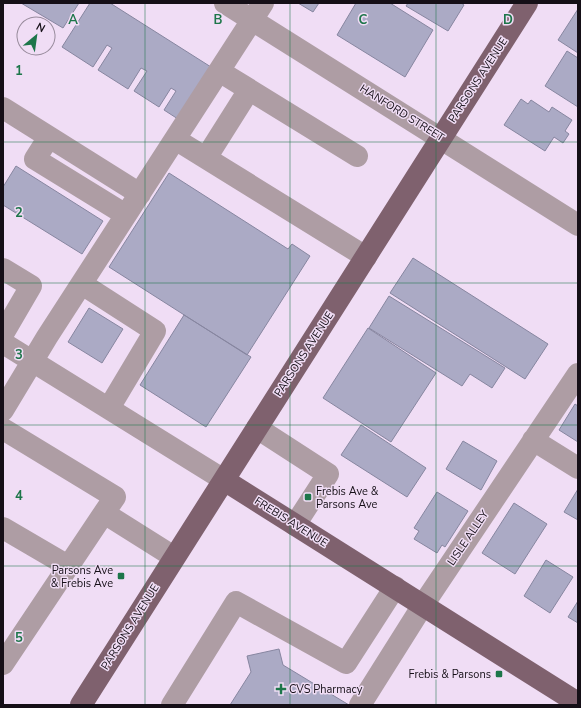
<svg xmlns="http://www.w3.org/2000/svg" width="581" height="708" font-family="'Nunito Sans',sans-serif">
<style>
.building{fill:#abaac5;stroke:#8786a0}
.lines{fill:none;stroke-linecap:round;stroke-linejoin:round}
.minor{stroke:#ae9da4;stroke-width:22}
.major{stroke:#7f616e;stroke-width:22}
.grid{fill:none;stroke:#1d764a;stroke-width:1;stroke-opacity:0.55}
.poi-dot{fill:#1d764a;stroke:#f0ddf5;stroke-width:1.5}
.labels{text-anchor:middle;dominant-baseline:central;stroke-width:3;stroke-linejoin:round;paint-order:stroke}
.street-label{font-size:11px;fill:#150f17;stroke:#f0ddf5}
.poi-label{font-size:11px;fill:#150f17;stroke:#f0ddf5;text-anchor:start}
.grid-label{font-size:13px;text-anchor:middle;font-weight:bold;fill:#1d764a;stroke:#f0ddf5;stroke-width:3;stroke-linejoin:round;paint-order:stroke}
</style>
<rect width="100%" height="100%" fill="#f0ddf5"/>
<path class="building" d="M21,3H79L63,28Z
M90,3H110L211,67L178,119L164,110L176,91L171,88L159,107L134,91L147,71L141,68L128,89L98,70L112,48L107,45L93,67L62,47Z
M298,3H319L313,12Z
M356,3H390L433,30L405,77L337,35Z
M408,3H461L464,5L448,31L406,6Z
M578,9V53L558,40Z
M567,51L578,58V107L545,86Z
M521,99L528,104L531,100L549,112L552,107L572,120L565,131L569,134L563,143L554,137L545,151L504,125Z
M16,166L103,221L82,254L3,205V187Z
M169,173L288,249L292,244L310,256L247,355L109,267Z
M413,258L548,344L525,379L390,293Z
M389,296L505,368L492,388L470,374L462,386L369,328Z
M89,308L123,329L102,363L68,342Z
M184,315L251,357L206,427L140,385Z
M368,328L436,373L391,442L323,398Z
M575,404L578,406V442L559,430Z
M361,425L426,468L407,497L341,455Z
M463,441L497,461L481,490L446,469Z
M578,489V520L564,512Z
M437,492L468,511L445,547L442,545L437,553L414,539L419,531L414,528Z
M514,503L547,524L515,574L482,553Z
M546,560L573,577L550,613L524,596Z
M578,601V623L568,617Z
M279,649L283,665L349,705H230L251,672L247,656Z"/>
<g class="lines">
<path class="minor" d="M225,3L578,225
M219,71L357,156
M3,108L140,194
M49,137L35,159L126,215
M175,139L366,257
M206,158L249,90
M3,269L31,286L3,334
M82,284L155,331L109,408
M3,343L224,480
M3,410L47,337L263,3
M257,428L328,474L295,525
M3,429L115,497L104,513
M533,440L578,468
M3,528L68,566
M3,664L104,513L174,557
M172,705L236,602L346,663L395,587
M360,705L423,605L578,374"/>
<path class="major" d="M224,480L578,703
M81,705L527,3"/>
</g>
<path class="grid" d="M145,3V705M290,3V705M436,3V705M3,142H578M3,283H578M3,425H578M3,566H578"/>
<g class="poi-dot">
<rect x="304" y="493" width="8" height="8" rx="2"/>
<rect x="117" y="572" width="8" height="8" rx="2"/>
<rect x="495" y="670" width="8" height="8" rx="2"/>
<path d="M279 683h4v4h4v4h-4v4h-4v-4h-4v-4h4z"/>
</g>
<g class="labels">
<g class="street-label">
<text transform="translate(478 80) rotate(-57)">PARSONS AVENUE</text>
<text transform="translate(402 113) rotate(32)">HANFORD STREET</text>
<text transform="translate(304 354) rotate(-57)">PARSONS AVENUE</text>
<text transform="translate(291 522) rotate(32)">FREBIS AVENUE</text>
<text transform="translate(468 538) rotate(-56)">LISLE ALLEY</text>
<text transform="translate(130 627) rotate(-58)">PARSONS AVENUE</text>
</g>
<g class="poi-label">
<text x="316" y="491">Frebis Ave &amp;<tspan x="316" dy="13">Parsons Ave</tspan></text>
<text x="113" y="570" text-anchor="end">Parsons Ave<tspan x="113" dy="13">&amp; Frebis Ave</tspan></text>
<text x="491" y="674" text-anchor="end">Frebis &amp; Parsons</text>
<text x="289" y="689">CVS Pharmacy</text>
</g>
</g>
<g class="grid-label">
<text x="73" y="24">A</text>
<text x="218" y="24">B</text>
<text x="363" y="24">C</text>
<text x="508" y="24">D</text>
<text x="19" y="75">1</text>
<text x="19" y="217">2</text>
<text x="19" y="359">3</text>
<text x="19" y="500">4</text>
<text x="19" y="642">5</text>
</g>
<rect width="581" height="708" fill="none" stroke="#150f17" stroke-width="8"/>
<g transform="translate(36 36) rotate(29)"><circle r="19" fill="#f0ddf5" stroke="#988b9c"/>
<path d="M0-3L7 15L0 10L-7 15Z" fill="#1d764a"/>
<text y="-6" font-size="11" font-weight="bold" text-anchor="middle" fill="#150f17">N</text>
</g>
</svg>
